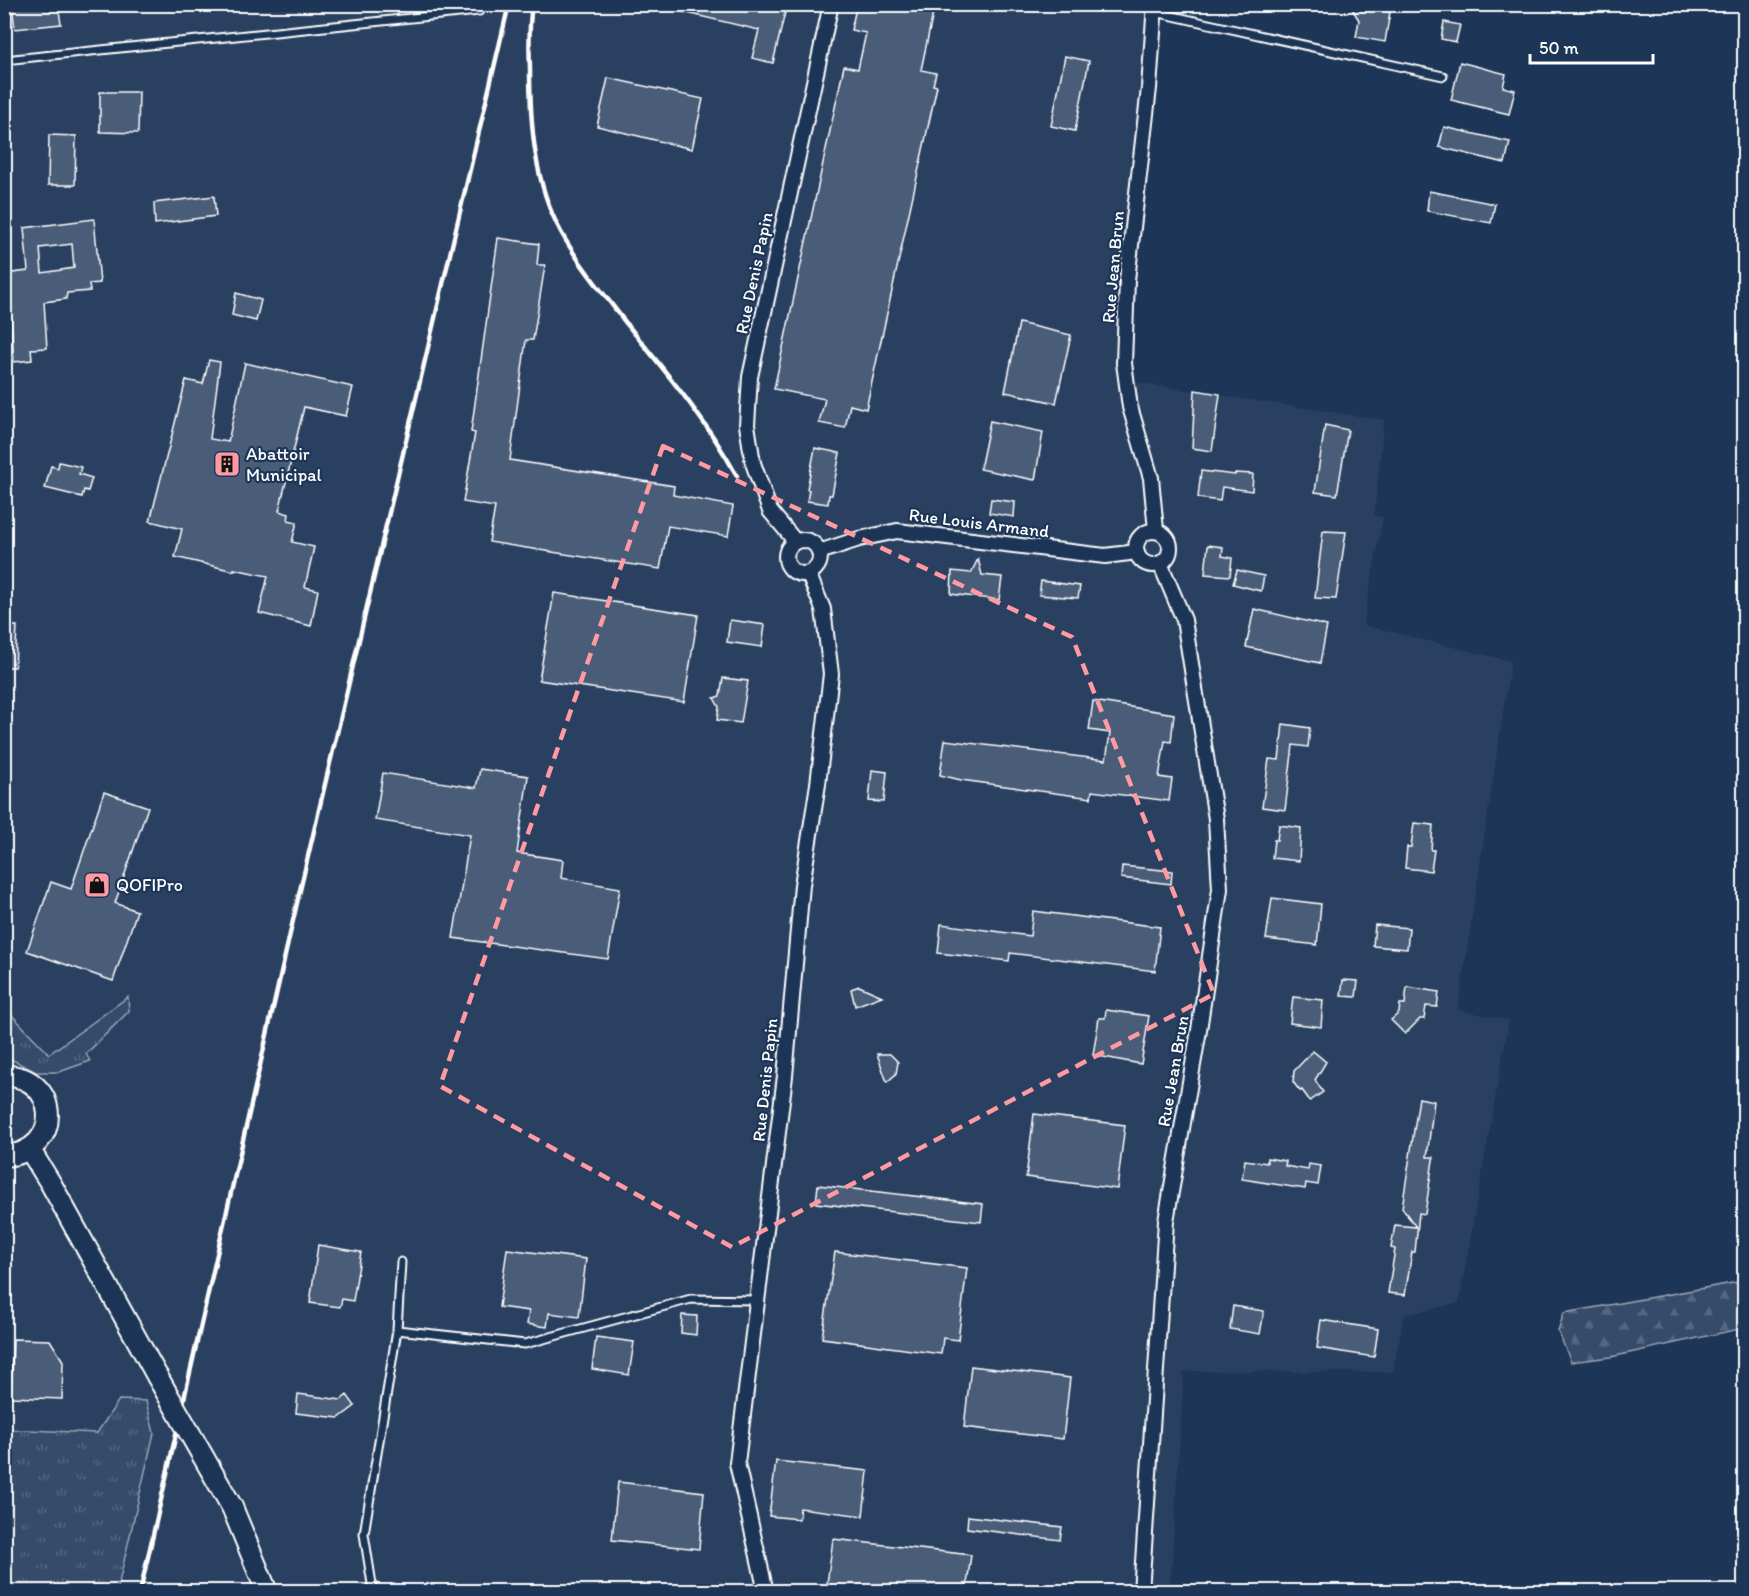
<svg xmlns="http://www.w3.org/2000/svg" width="1749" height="1596" font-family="Itim,sans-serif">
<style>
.built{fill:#2a4161}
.grass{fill:url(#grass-tufts);stroke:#9aa5b4;stroke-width:1.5}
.forest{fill:url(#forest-firs);stroke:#9aa5b4;stroke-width:1.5}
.building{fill:#4a5d79;stroke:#fff;stroke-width:1.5;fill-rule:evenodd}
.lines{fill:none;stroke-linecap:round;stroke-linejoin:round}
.service-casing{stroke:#fff;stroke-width:11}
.minor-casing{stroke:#fff;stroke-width:18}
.secondary-casing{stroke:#fff;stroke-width:24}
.service{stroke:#1d3557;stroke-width:7}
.minor{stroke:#1d3557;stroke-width:14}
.secondary{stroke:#1d3557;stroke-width:20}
.rail{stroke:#fff;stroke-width:4.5}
.secondary-bridge-casing{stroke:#fff;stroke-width:24;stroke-linecap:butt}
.secondary-bridge{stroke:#1d3557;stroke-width:20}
.marked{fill:none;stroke:#ff9aa2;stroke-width:4.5;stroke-dasharray:12 8;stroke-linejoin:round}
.labels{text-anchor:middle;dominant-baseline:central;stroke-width:4.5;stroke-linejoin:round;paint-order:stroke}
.street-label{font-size:18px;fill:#fff;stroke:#1d3557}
.poi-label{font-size:18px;fill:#fff;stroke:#1d3557;text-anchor:start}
</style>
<defs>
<pattern id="grass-tufts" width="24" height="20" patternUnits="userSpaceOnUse" patternTransform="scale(1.5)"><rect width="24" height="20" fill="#364b69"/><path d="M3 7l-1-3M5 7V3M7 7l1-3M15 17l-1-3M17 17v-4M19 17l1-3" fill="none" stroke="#546680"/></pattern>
<pattern id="forest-firs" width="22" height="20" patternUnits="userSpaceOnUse" patternTransform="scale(1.5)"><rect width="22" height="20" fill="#364b69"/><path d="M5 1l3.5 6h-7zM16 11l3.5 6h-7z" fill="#546680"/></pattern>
</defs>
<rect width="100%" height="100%" fill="#1d3557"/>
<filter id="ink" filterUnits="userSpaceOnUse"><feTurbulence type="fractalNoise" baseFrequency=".0167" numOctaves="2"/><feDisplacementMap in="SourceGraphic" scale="12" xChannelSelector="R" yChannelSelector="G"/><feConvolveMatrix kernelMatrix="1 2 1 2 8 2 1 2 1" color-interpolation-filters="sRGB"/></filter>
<g filter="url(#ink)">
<path class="built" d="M5,5H1155L1125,381L1384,420L1374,516L1383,517L1363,625L1511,661L1458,1010L1509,1020L1459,1303L1404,1315L1393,1372L1184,1371L1170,1591L5,1592Z"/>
<path class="grass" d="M128,997L129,1011L86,1054L90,1061L59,1072H36L7,1057L5,1054V1008L49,1054Z
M119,1400L146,1401L154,1433L117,1591H5V1429L97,1433Z"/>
<path class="forest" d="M1744,1281V1328L1611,1357L1571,1362L1558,1331L1564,1313Z"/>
<path class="building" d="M12,4H58L61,24L15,29Z
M674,4H787L773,63L752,58L759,30L674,10Z
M857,4H935L921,70L936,73L933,85L937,86L866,409L850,405L845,428L819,423L825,399L774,389L844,66L858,69L866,33L851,30Z
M1349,4L1390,12L1385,42L1356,37L1359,20Z
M1444,22L1460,25L1456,42L1441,39Z
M1065,56L1089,61L1075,131L1051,126Z
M1460,62L1506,74L1503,87L1515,90L1509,114L1451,100Z
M608,78L703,99L692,149L597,126Z
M100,92H139L138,133L100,132Z
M1444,127L1510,142L1505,163L1439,147Z
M49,135L76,136L75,185H48Z
M1429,191L1495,204L1491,223L1427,211Z
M214,196L216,216L155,224L154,203Z
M94,219L100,283L89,284L90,291L67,293L66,299L44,302L47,348L31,349L32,360L14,362L9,292H4V274L28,271L24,228ZM72,244L74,268L42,273L40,248Z
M498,238L539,244L537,265H545L533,340H526L510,460L674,486L673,495L733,506L728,536L668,526L660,569L489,542L495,507L463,502L475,433L471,432Z
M236,293L261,300L256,321L232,315Z
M1019,323L1071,335L1056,403L1005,392Z
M209,360L220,362L210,439L228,442L245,363L353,387L346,416L304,407L279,511L289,514L288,520L297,522L292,542L314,547L305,587L318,590L311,626L259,613L268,576L234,569V571L175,557L182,529L150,521L186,380L203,384Z
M1195,390L1220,394L1212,451L1192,448Z
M990,421L1043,432L1035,480L980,469Z
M1325,425L1348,430L1337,495L1315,492Z
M815,448L840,453L832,495H829L828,504L807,501L809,490L807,489Z
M59,462L81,467L79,474L92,478L88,491L84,490L82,497L45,488L51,466L58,468Z
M1201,471L1235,475V473L1253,474L1252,491L1222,487L1220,501L1198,498Z
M991,499L1015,502L1014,517L989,513Z
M1323,531L1346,532L1336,599L1315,598Z
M1208,545L1223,547L1222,556L1232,558L1230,576L1205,574Z
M978,559L982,575L1002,577L999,600L951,594L952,571L971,573Z
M1237,570L1264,576L1261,591L1233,584Z
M1041,581L1080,586L1078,598L1039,595Z
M554,593L698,615L684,702L539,680Z
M1254,609L1327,626L1320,663L1246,647Z
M730,620L765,625L762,647L727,642Z
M4,626H17L15,667H4Z
M723,678L748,681L741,723L717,720L719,707L714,698L720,696Z
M1093,701L1174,714L1171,742L1165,741L1159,777L1172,779L1169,801L1092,791L1091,798L961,780L940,775L945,740L1106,760L1110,733L1089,730Z
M1283,724L1310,728L1308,747L1293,745L1285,810L1262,807L1269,759L1279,760Z
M480,769L528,776L517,853L563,860L561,878L620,888L608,959L453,938L470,835L375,820L383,773L476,788Z
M872,770L887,772L884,802L869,801Z
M104,792L148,807L115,903L137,911L113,981L27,951L51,882L71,889Z
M1414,823L1433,825L1431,850H1434L1431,871L1405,868L1407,847H1411Z
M1279,825L1301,828L1299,861L1272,858L1274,840H1277Z
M1122,866L1172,871L1171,884L1121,878Z
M1272,898L1321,904L1317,945L1266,939Z
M1033,911L1160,927L1155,971L1010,953L1009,961L938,953L941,924L1030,936Z
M1375,925L1409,928L1407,949L1373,946Z
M1343,980L1358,981L1356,997L1341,996Z
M859,986L882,996L855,1006L851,989Z
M1407,987L1439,992L1437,1007L1426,1006L1424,1019H1420L1405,1034L1391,1020L1399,1013L1400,1004H1405Z
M1293,997L1323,1000L1321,1027L1290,1023Z
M1106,1010L1149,1016L1141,1064L1093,1055L1099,1018H1105Z
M1313,1051L1326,1062L1315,1080L1323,1092L1310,1101L1302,1090L1300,1091L1293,1082L1294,1071Z
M877,1054H890L898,1062L896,1074L887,1082Z
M1419,1098L1434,1101L1427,1157H1434L1433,1160L1425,1214L1419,1213L1415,1252H1412L1405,1295L1388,1293L1395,1249L1391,1248L1395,1225L1416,1227L1402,1208Z
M1034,1114L1125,1125L1117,1189L1026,1177Z
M1267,1158L1286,1161L1285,1166L1308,1170L1309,1164L1321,1166L1318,1185L1306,1183L1305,1189L1242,1179L1245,1160L1267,1163Z
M818,1185L983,1204L981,1222L816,1203Z
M318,1245L361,1252L353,1301L342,1299L340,1307L310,1303Z
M507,1249L586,1259L579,1317L549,1313L547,1327L527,1324L529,1311L499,1307Z
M835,1252L967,1268L958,1340L943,1338L941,1354L822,1338Z
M1233,1306L1264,1311L1260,1334L1230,1329Z
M682,1315L697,1316L696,1335L681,1333Z
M1321,1320L1378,1329L1374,1357L1317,1348Z
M596,1337L634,1342L629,1375L592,1369Z
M13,1339L50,1340L63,1361L62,1399L11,1397Z
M971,1366L1070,1378L1063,1439L964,1427Z
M298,1394L341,1400L347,1395L355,1406L339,1418L296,1413Z
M776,1461L868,1471L863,1516L800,1508L799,1519L769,1516Z
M618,1482L704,1492L699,1549L612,1540Z
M968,1516L1062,1527L1060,1540L967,1528Z
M833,1539L971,1555L966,1592H826Z"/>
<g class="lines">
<defs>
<path id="service" d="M1155,12L1443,76
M4,60L479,11
M397,1330L525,1344L691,1299L757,1300
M371,1592L372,1584L364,1534L397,1330L401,1262"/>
<path id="minor" d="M1155,4L1149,88L1127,280L1124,363L1130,407L1151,478L1156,530
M1136 548a17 17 0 1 1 34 0a17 17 0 1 1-34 0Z
M786 557a17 17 0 1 1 34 0a17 17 0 1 1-34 0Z
M795,541L770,511L753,463L747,425L750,377L831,4
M819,552L859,539L897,531L1105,556L1137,552
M766,1592L737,1463L785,1076L802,885L818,784L831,674L823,609L808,573
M1141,1592L1166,1221L1199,1030L1220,889L1216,819L1184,620L1160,563"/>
<path id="secondary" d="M4,1076C58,1073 67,1152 4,1156
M30,1150L51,1184L157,1376
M232,1507L267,1592"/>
</defs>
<use href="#service" class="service-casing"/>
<use href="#minor" class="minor-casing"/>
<use href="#secondary" class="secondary-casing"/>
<use href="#service" class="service"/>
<use href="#minor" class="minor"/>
<use href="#secondary" class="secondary"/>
<path class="rail" d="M532,4C529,26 529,47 530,68C530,123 534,183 561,232C578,263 601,290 622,318C663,369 706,419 737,476
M140,1592L297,903L509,4"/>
<defs>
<path id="secondary-bridge" d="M157,1376L232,1507"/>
</defs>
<use href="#secondary-bridge" class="secondary-bridge-casing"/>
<use href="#secondary-bridge" class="secondary-bridge"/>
</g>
</g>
<path class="marked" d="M663,446L1072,637L1214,994L732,1247L440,1086Z"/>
<defs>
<symbol id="building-square" viewBox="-11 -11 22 22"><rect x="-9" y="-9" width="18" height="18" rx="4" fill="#ff9aa2" stroke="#1d3557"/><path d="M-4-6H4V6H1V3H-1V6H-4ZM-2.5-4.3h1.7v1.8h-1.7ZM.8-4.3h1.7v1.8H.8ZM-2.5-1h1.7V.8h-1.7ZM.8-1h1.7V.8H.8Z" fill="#111"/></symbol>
<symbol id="shop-square" viewBox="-11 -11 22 22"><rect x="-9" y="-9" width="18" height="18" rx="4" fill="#ff9aa2" stroke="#1d3557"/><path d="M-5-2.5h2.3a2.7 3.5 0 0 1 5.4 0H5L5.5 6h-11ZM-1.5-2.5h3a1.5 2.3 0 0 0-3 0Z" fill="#111"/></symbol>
</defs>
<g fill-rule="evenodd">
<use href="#building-square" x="212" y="449" width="30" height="30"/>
<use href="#shop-square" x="82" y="870" width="30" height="30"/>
</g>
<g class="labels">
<g class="street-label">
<text transform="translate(1113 267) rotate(-85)">Rue Jean Brun</text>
<text transform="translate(754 273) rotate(-78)">Rue Denis Papin</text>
<text transform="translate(979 523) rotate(7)">Rue Louis Armand</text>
<text transform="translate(1173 1071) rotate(-80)">Rue Jean Brun</text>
<text transform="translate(765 1080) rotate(-84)">Rue Denis Papin</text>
</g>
<g class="poi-label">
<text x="246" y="454">Abattoir<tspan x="246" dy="21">Municipal</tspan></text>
<text x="116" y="885">QOFIPro</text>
</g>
</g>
<rect width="1749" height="1596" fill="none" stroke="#1d3557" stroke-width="24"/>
<rect x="12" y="12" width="1725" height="1572" fill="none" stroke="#fff" stroke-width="2" filter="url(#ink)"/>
<path d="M1530 54v9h123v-9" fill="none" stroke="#ffffff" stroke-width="3"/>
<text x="1539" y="54" font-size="18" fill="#ffffff" stroke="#1d3557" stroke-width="4.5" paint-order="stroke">50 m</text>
</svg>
